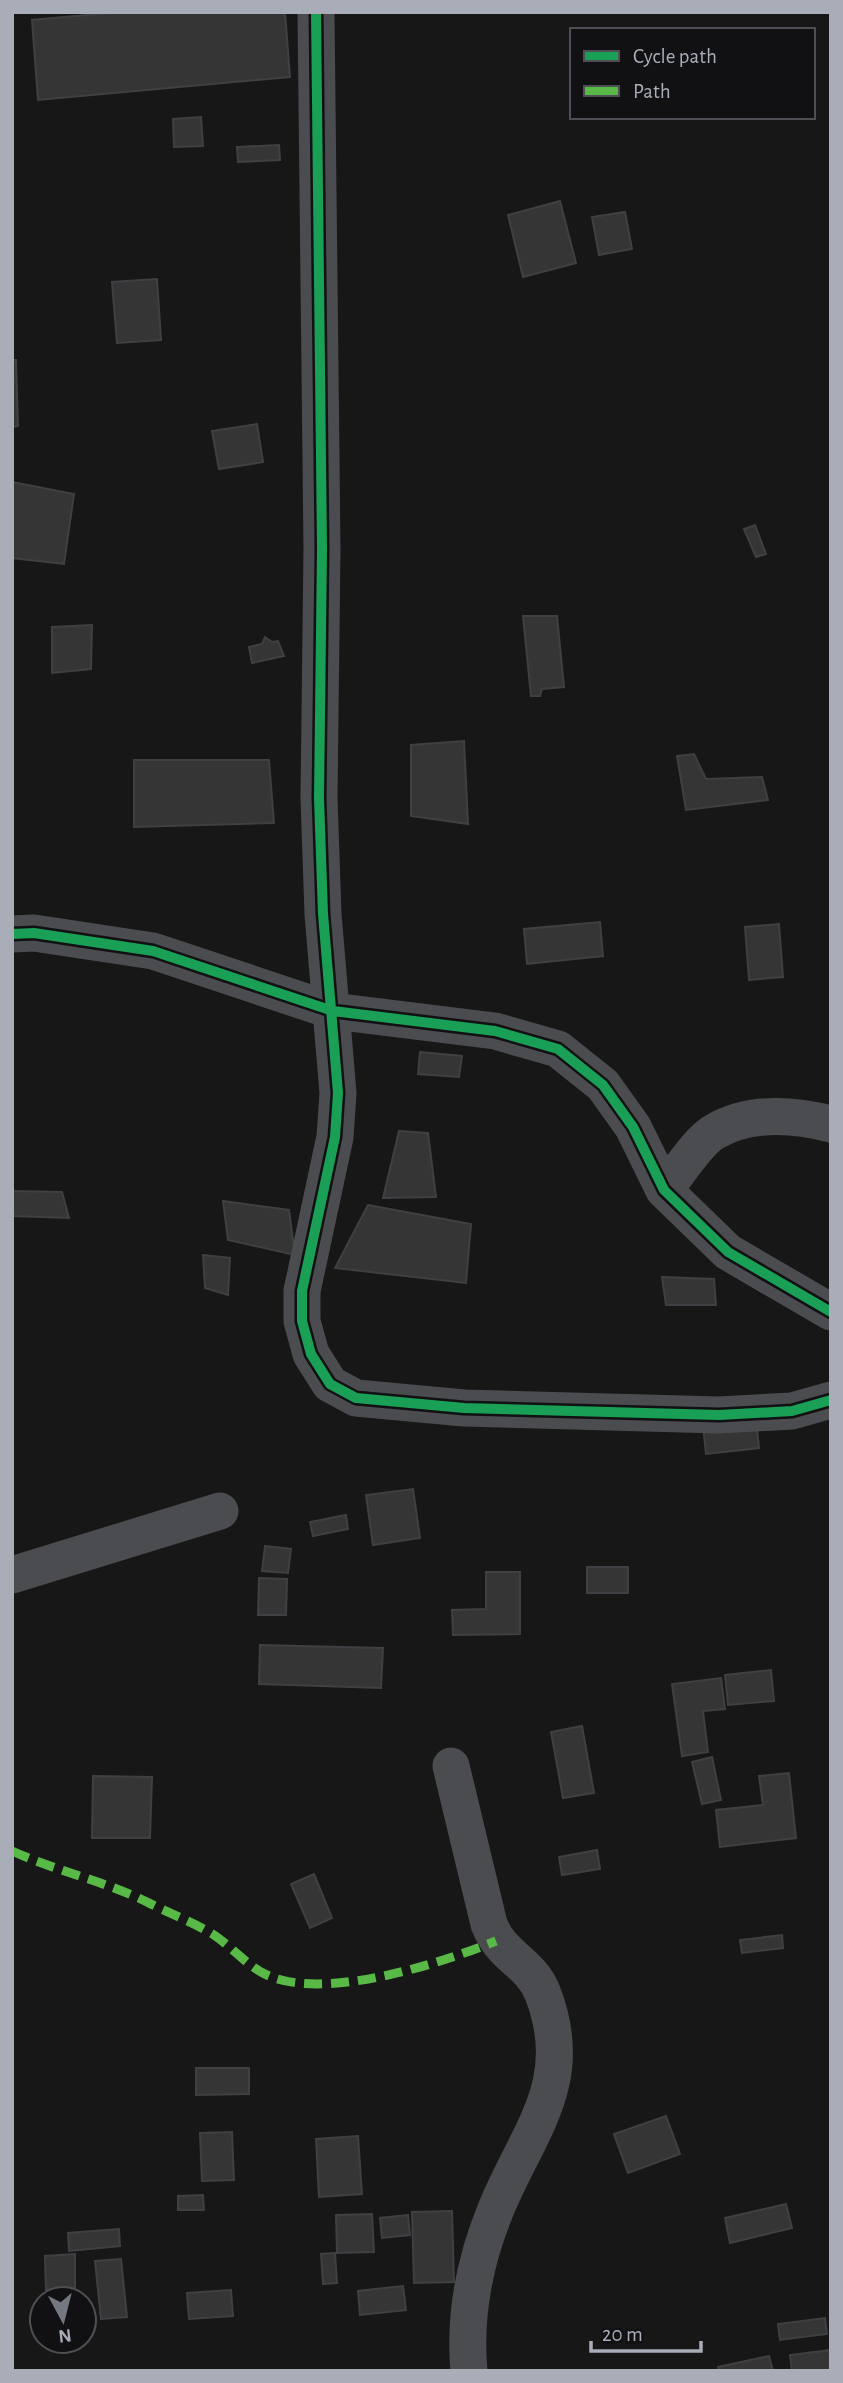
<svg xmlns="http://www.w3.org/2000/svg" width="843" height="2383" font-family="'Alegreya Sans',sans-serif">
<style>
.building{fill:#353536;stroke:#3f4043;stroke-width:2}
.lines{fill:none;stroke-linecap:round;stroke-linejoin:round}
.minor{stroke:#4b4c50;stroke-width:37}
.quiet{stroke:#58b947;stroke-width:9;stroke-dasharray:18 9;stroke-linecap:butt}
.cycleway-casing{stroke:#111113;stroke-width:15}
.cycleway{stroke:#1a9f57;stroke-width:10}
</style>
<rect width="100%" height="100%" fill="#171717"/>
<path class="building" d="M120,12H285L290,77L38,100L32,20Z
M201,117L203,146L174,147L173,119Z
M279,145L280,160L238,162L237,147Z
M560,201L576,263L523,277L508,215Z
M625,212L632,249L599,255L592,217Z
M157,279L161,340L117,343L112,282Z
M12,360H16L18,426L12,427Z
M257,424L263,462L219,469L212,431Z
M12,482L74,494L64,564L12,558Z
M755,525L766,554L756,557L744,529Z
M523,616H557L564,687L542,689L540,696H531Z
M92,625L91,669L52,673V627Z
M265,637L272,642L278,641L284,656L252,663L249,647L262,644Z
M464,741L468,824L411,816V745Z
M694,754L706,779L762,777L768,800L686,810L677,756Z
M134,760H269L274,823L134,827Z
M600,922L603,956L527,964L524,929Z
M779,924L783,977L749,980L745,927Z
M420,1052L462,1056L459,1077L418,1074Z
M399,1131L428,1133L436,1197L383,1198Z
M12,1191L62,1192L69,1218L12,1216Z
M223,1201L289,1210L295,1255L228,1240Z
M368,1205L471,1224L466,1283L335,1268Z
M203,1255L230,1258L228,1295L205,1288Z
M662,1277L714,1279L716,1305H666Z
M756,1419L759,1448L706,1454L703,1425Z
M413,1489L420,1538L373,1545L366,1495Z
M346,1515L348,1529L313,1536L310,1522Z
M265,1546L291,1549L288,1573L262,1571Z
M587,1567H628V1593H587Z
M486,1572H520V1634L453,1635L452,1610L486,1609Z
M259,1578L287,1579L286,1615H258Z
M260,1645L383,1648L381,1688L259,1684Z
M771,1670L774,1701L728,1705L725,1675Z
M721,1678L725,1709L703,1711L708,1752L682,1756L672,1684Z
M582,1726L594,1793L563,1798L551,1732Z
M712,1757L721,1800L702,1804L692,1762Z
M789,1773L796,1838L720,1847L716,1810L763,1805L759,1776Z
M93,1776L152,1777L150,1838H92Z
M597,1850L600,1869L562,1875L559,1857Z
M314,1874L332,1918L310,1928L291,1884Z
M782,1935L783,1948L742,1953L740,1940Z
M196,2068H249V2094L196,2095Z
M666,2116L680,2154L628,2173L614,2134Z
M232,2132L234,2180L202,2181L200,2133Z
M358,2136L362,2194L319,2197L316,2139Z
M203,2195L204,2210H178V2196Z
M786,2204L792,2228L730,2243L725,2218Z
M452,2211L454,2282L414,2283L412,2212Z
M372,2214L374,2252L337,2253L336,2215Z
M408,2215L410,2235L382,2238L380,2218Z
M119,2229L120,2246L69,2251L68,2233Z
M335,2253L337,2283L323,2284L321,2254Z
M75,2254V2289L46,2290L45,2256Z
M121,2259L127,2317L101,2319L95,2261Z
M403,2286L406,2310L360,2315L358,2291Z
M231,2290L233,2316L189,2319L187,2293Z
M39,2306H42V2327H39Z
M825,2318L827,2334L780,2340L778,2324Z
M831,2350V2371H792L790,2355Z
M769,2356L773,2371H719L718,2367Z"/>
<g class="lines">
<path class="minor" d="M316,12L322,549L319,798L323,914L338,1093L335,1137L302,1291V1321L311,1354L330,1384L356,1398L464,1408L719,1415L792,1411L831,1400
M12,934L34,933L153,951L333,1011L495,1031L558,1049L603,1085L633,1127L664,1190L728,1252L831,1312
M664,1190C677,1175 698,1141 714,1132C750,1111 792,1114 831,1124
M12,1575L220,1511
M451,1766L489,1924C502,1958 531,1962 543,1994C577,2083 528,2131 496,2209C475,2260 464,2316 469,2371"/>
<path class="quiet" d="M12,1851C56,1871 104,1881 147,1902C168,1913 193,1922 214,1935C232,1947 249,1968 269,1976C327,2000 439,1964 496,1941"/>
<defs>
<path id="cycleway" d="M316,12L322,549L319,798L323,914L338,1093L335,1137L302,1291V1321L311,1354L330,1384L356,1398L464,1408L719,1415L792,1411L831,1400
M12,934L34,933L153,951L333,1011L495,1031L558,1049L603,1085L633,1127L664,1190L728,1252L831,1312"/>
</defs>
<use href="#cycleway" class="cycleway-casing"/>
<use href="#cycleway" class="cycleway"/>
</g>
<rect width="843" height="2383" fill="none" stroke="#a8adb8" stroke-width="28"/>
<rect x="570" y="28" width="245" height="91" fill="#111113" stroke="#4d4f55" stroke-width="2"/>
<rect x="584" y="51" width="35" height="10" fill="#1a9f57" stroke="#4d4f55" stroke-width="2"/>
<text x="633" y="63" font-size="21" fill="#a8adb8">Cycle path</text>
<rect x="584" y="86" width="35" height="10" fill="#58b947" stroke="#4d4f55" stroke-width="2"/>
<text x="633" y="98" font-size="21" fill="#a8adb8">Path</text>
<g transform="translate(63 2320) rotate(173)"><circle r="33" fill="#111113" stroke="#4d4f55" stroke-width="2"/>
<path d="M0-5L12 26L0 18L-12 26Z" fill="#757880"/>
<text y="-10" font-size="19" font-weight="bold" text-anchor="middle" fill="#a8adb8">N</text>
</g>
<path d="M591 2341v10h110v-10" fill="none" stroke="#a8adb8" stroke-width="3.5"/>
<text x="602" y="2341" font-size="21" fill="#a8adb8" stroke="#111113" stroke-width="5" paint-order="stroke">20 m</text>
</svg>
